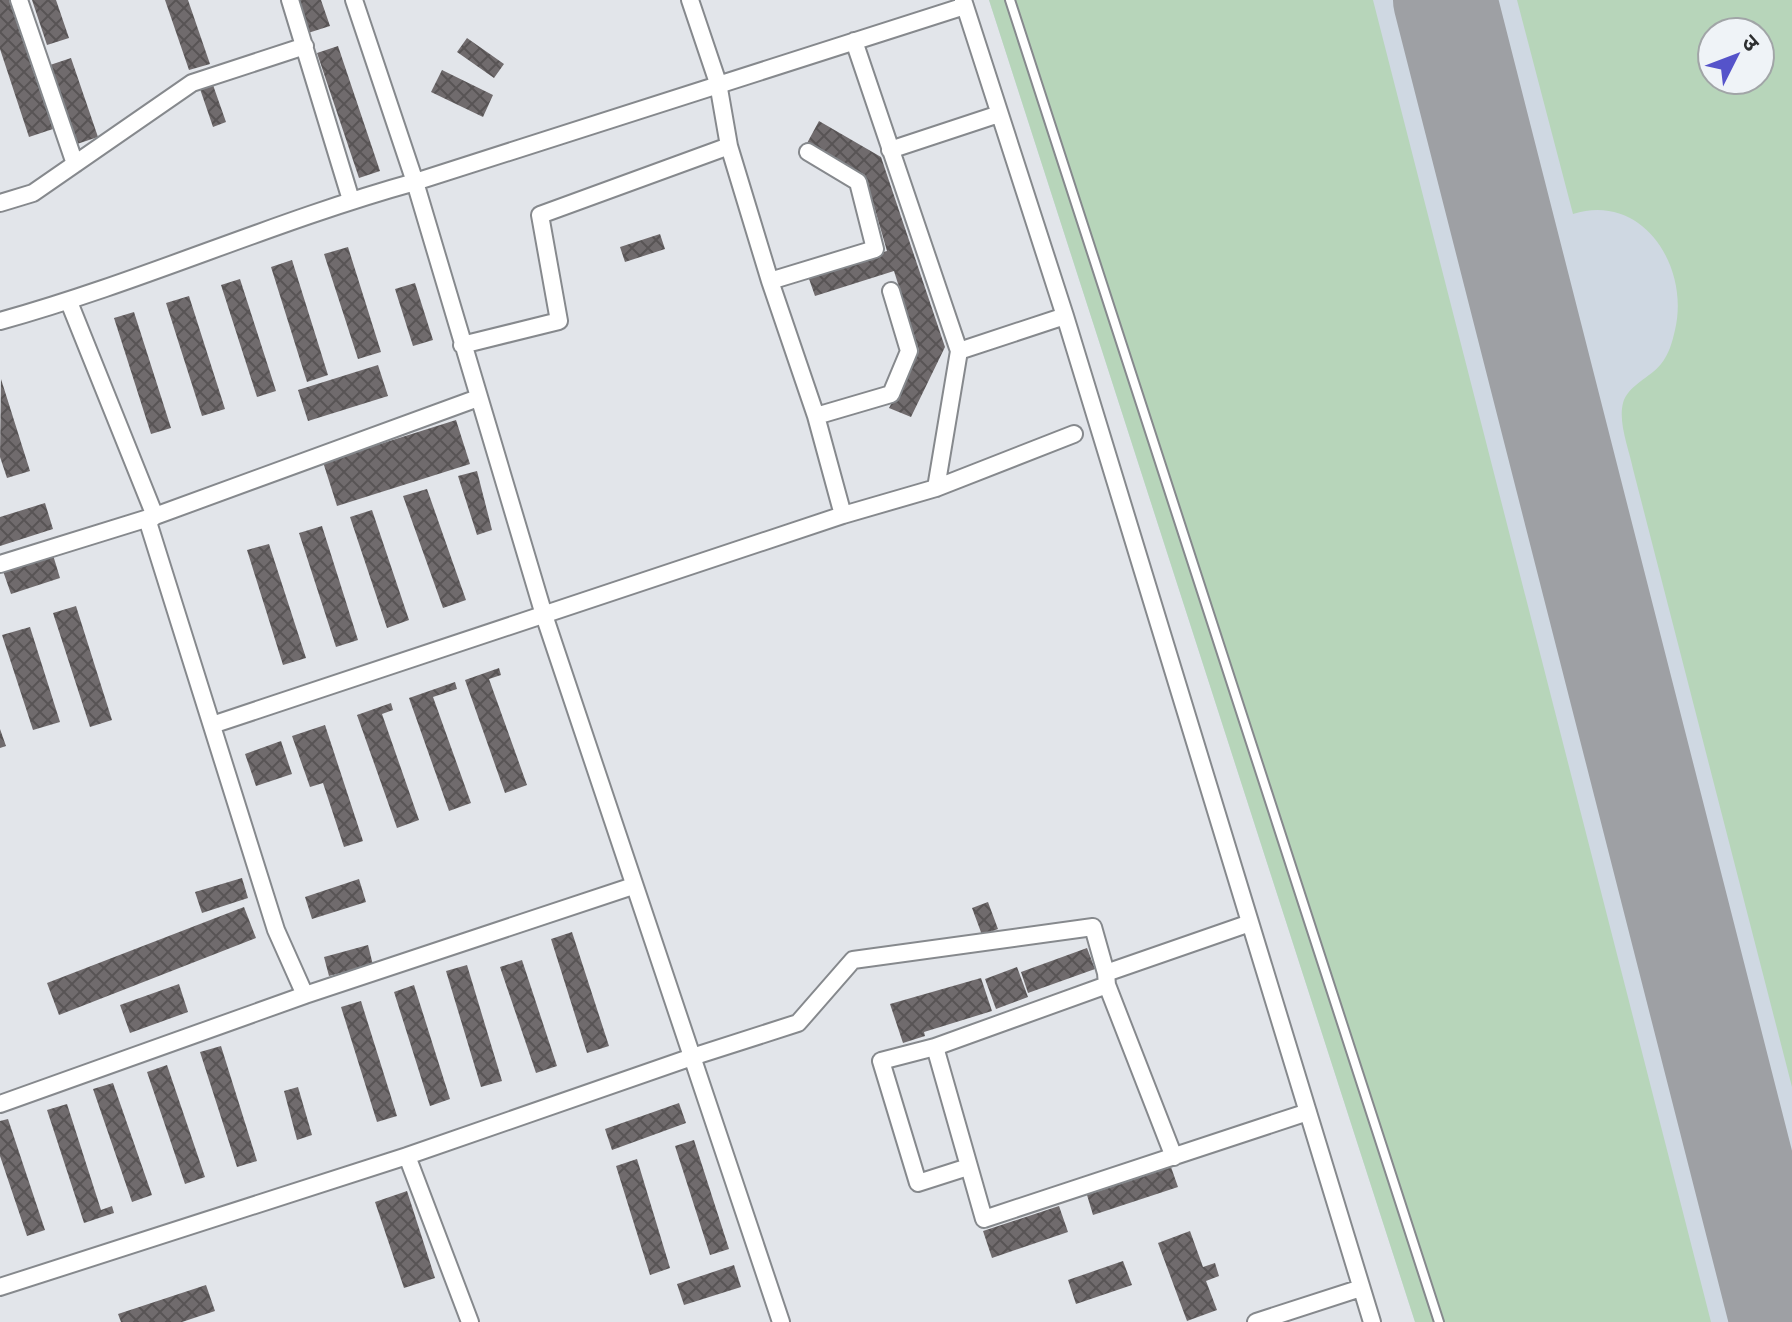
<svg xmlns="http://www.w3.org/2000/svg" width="1792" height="1322" font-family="Lora,'Noto Sans Devanagari',serif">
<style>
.built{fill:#cfd8e2;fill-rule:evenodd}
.green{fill:#b7d5ba;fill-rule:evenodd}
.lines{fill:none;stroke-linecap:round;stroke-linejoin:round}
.runway{stroke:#9ea0a4;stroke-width:104}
.building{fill:url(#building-cross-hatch)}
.service-casing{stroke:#86898d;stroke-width:12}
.minor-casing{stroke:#86898d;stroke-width:20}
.service{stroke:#fff;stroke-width:8}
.minor{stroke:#fff;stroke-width:16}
</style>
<defs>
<pattern id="building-cross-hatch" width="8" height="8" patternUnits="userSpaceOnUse" patternTransform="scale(2)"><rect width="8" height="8" fill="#706b6d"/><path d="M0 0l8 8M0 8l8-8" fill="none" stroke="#585455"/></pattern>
</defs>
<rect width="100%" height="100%" fill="#e2e5ea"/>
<path class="built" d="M989,0H1792V1322H1415ZM1712,32H1760V80H1712Z"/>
<path class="green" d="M989,0H1007L1436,1322H1415Z
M1014,0H1373L1711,1322H1442Z
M1517,0H1792V1087L1633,469C1629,449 1618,423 1623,403C1628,385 1650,378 1661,364C1669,354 1672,343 1675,330C1690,267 1643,192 1573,214ZM1760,32V80H1712V32Z"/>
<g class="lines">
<path class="runway" d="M1445,0L1782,1322"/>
</g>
<path class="building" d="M0,0H9L53,129L29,137L0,49Z
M32,0H56L69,38L47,45Z
M165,0H188L210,64L189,70Z
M297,0H321L330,26L308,33Z
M467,38L504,64L494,78L457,52Z
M338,46L380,171L359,178L317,53Z
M71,58L98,137L77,144L50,65Z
M442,70L493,95L483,117L431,92Z
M213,85L226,122L213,127L200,89Z
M819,121L881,157L945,347L911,417L889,408L919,351L894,271L815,296L808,276L887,251L865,175L806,145Z
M660,234L665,249L625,262L620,247Z
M348,247L381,352L358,359L324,254Z
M292,260L328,375L307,382L271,267Z
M240,279L276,391L257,397L221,285Z
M415,283L433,340L413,346L395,289Z
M189,296L225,409L202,416L166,303Z
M134,312L171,428L151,434L114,318Z
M378,365L388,396L308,421L298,390Z
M1,379L30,471L7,478L0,457Z
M456,420L470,464L337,506L323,462Z
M477,471L492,530L477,535L458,476Z
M427,489L466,600L443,608L403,496Z
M45,503L53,529L0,546V517Z
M372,510L409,620L387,628L350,517Z
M322,526L358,640L336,647L299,533Z
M269,544L306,658L283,665L247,550Z
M53,555L60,578L11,594L3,571Z
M76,606L112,720L90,727L53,613Z
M30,627L60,722L33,730L2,635Z
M499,668L501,675L489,679L527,785L505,793L465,680Z
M455,682L457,689L433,697L471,803L449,811L409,698Z
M391,703L393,710L382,714L419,820L397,828L357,715Z
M325,725L363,841L344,847L323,783L310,787L292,736Z
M0,729L6,746L0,748Z
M281,741L292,774L256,786L245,754Z
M242,878L248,898L202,913L195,892Z
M359,879L366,902L312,919L305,897Z
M988,902L998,929L982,935L972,908Z
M244,907L256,938L59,1015L47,983Z
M572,932L609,1046L587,1053L551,939Z
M368,945L373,965L329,976L324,957Z
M1087,948L1095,969L1028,993L1021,972Z
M522,960L557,1066L536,1073L500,967Z
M467,965L502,1081L481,1087L446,971Z
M1017,967L1028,997L996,1009L985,979Z
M981,978L992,1011L924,1032L925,1036L903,1043L890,1004Z
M179,984L188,1012L130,1033L120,1005Z
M414,985L450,1099L430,1106L394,992Z
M361,1001L397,1116L377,1122L341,1007Z
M221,1046L257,1161L237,1167L200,1052Z
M167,1065L205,1177L185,1184L147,1072Z
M113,1083L152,1195L132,1202L93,1089Z
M298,1087L312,1135L297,1140L284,1091Z
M679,1103L686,1123L612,1150L605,1129Z
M67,1104L101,1210L112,1206L114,1213L84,1223L47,1110Z
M8,1119L45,1230L27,1236L0,1156V1121Z
M694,1140L729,1249L710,1255L675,1146Z
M637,1159L670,1268L650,1275L616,1166Z
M1171,1167L1178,1187L1093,1215L1087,1195Z
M407,1191L435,1278L404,1288L375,1202Z
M1059,1206L1068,1232L992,1258L983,1231Z
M1190,1231L1203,1267L1215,1263L1219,1276L1206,1281L1217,1310L1187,1321L1158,1243Z
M1123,1261L1132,1285L1076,1304L1068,1280Z
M734,1265L741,1287L684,1305L677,1284Z
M206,1285L215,1311L182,1322H121L118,1314Z"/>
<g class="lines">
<defs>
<path id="service" d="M1010,0L1439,1322"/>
<path id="minor" d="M19,0L75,164
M290,0L351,200
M354,0L415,182L544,615L781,1322
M690,0L718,83L729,146L770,281L816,416L843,515
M963,0L1065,316L1372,1322
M854,41L959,351L936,488
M890,150L999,114
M0,203L33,193L192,83L305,46
M770,281L875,249L858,182L808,152
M69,302L155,516L148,522L276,930L305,995
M0,321C141,282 274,221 415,182L965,6
M462,345L559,321L540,215L729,146
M959,351L1065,316
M816,416L891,394L909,351L891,291
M0,564L155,516L478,398
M212,725L843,515L936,488L1074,434
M1106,973L1250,923
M935,1047L984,1219L1308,1112
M0,1104L305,995L633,886
M407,1156L470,1322
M968,1167L918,1183L881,1061L935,1047L1107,985
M0,1287L407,1156L692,1057L798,1023L853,960L1093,927L1106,973L1107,985L1174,1157
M1256,1322L1361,1288"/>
</defs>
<use href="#service" class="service-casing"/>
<use href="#minor" class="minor-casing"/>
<use href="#service" class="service"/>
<use href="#minor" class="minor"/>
</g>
<g transform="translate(1736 56) rotate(48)"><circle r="38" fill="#eff3f7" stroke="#a1a5a7" stroke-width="2"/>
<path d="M0-6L14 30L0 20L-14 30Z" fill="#5553ca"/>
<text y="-12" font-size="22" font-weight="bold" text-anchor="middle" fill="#2d2f30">उ</text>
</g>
</svg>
